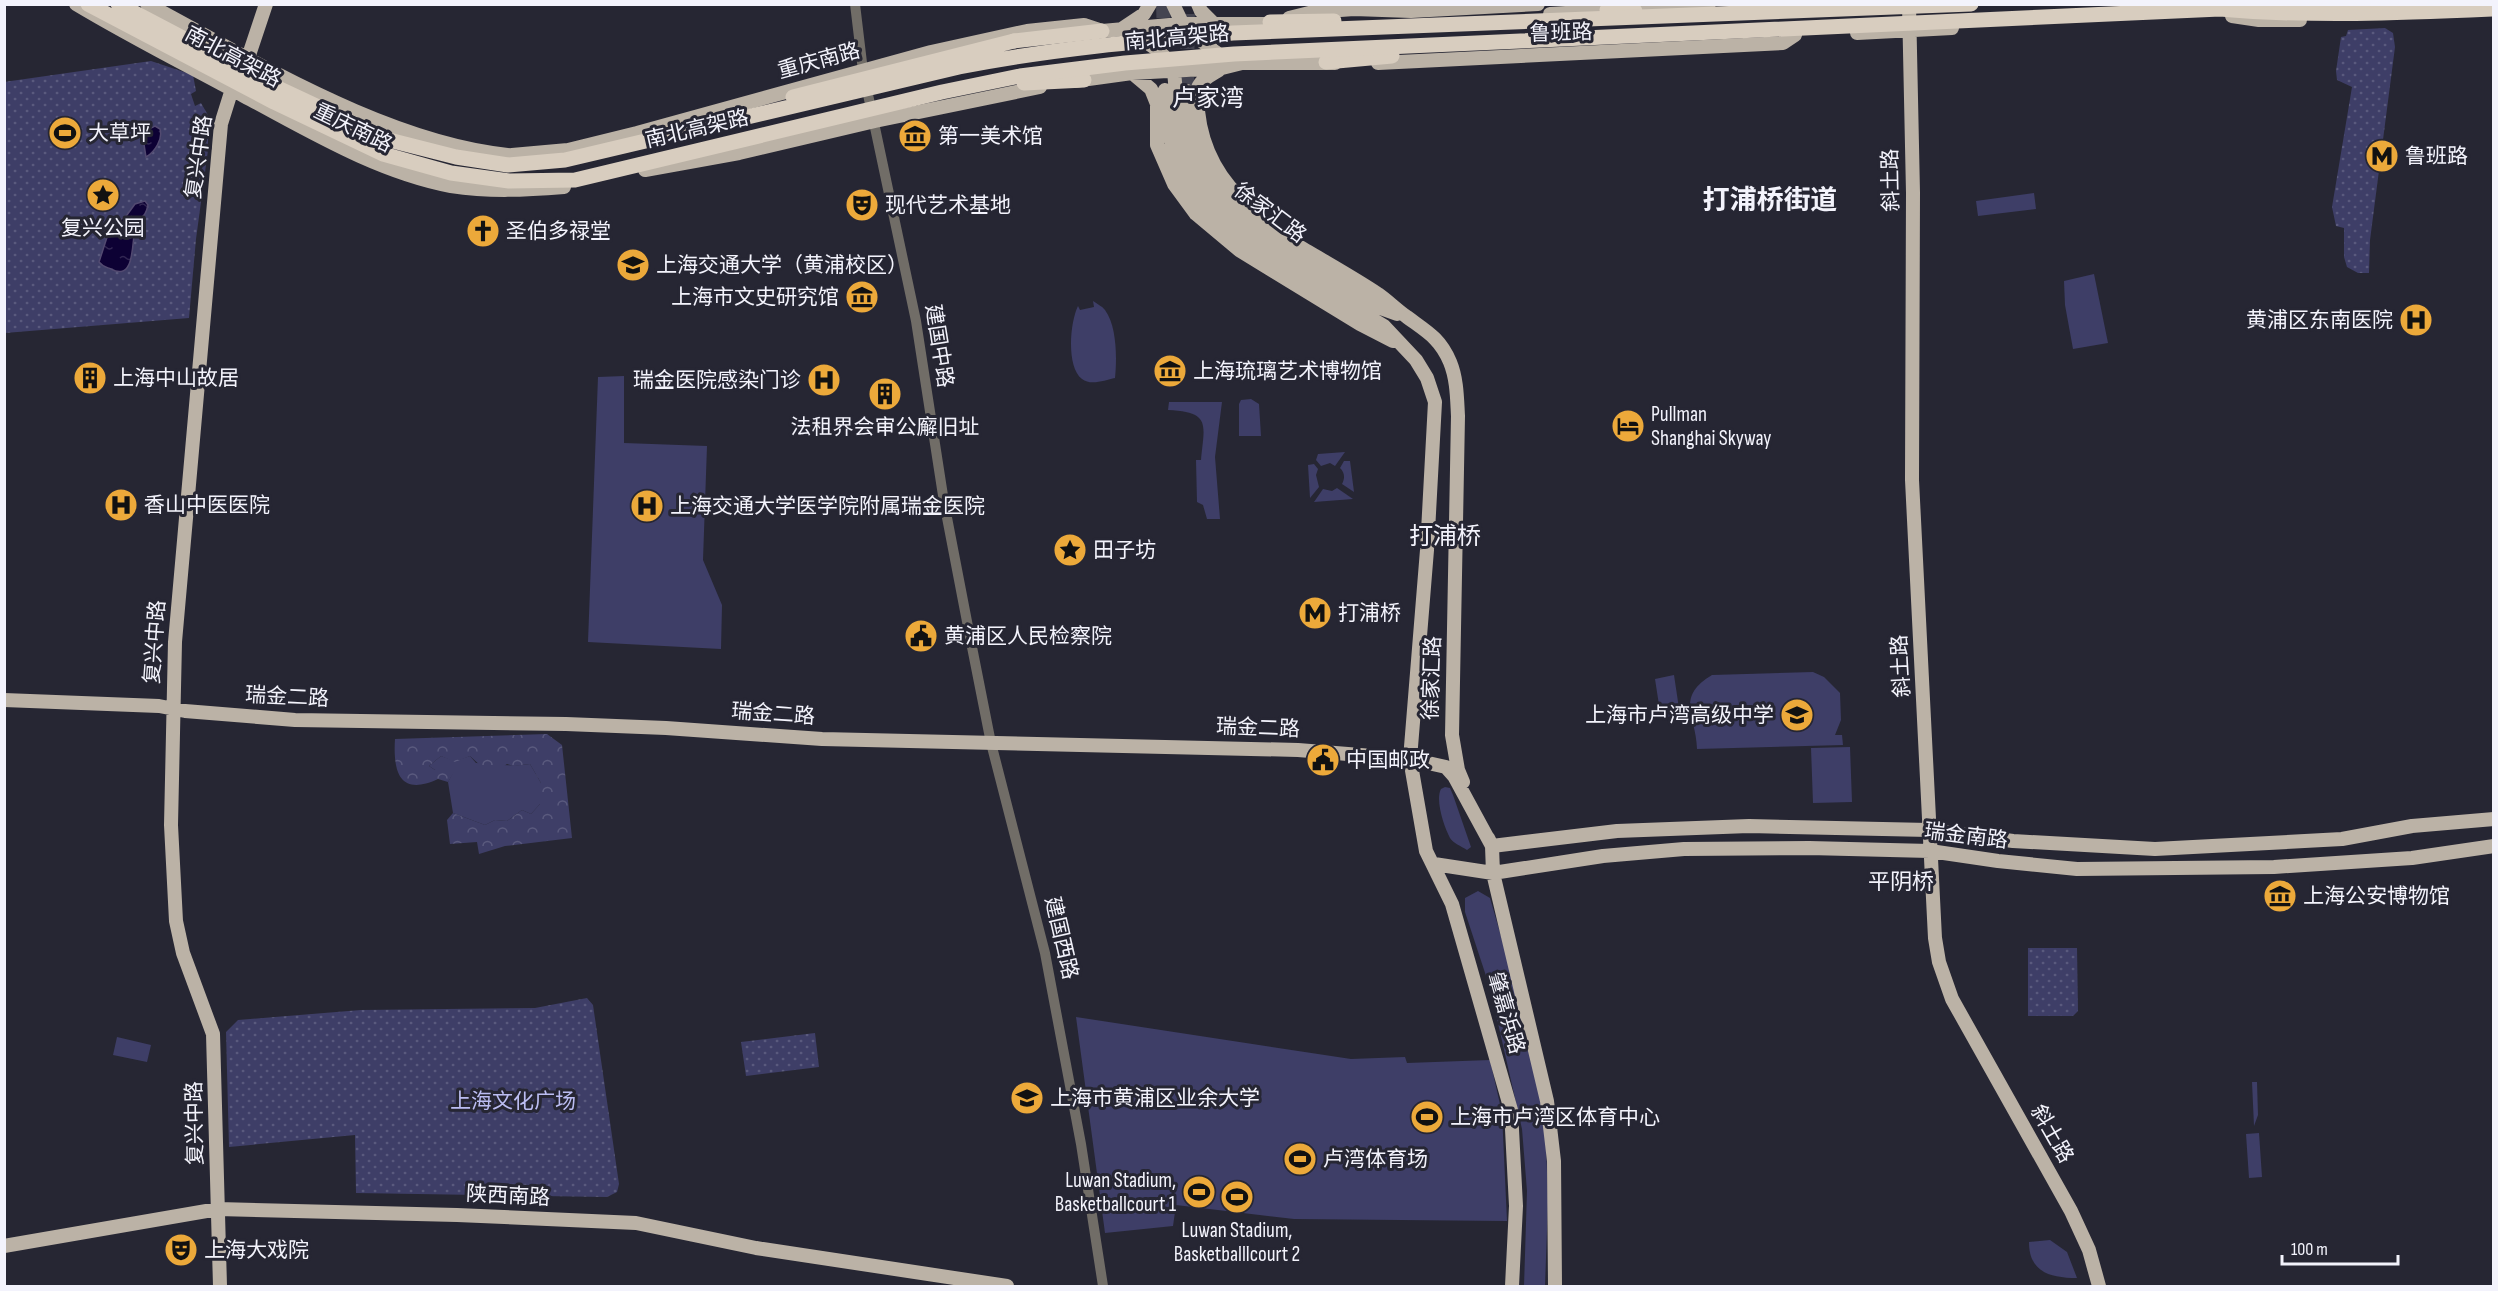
<svg xmlns="http://www.w3.org/2000/svg" width="2498" height="1291" font-family="'Sofia Sans Condensed','Noto Sans SC',sans-serif">
<style>
.grass{fill:#3e3e67}
.forest{fill:url(#forest-crowns)}
.park{fill:url(#park-dots)}
.water{fill:url(#water-ripples);stroke:#524a70;stroke-width:1.5}
.lines{fill:none;stroke-linecap:round;stroke-linejoin:round}
.major-tunnel{stroke:#454551;stroke-width:14;stroke-dasharray:14 7;stroke-linecap:butt}
.minor{stroke:#716d67;stroke-width:10}
.major{stroke:#bbb2a6;stroke-width:14}
.highway{stroke:#d8cdbf;stroke-width:15}
.highway-bridge{stroke:#d8cdbf;stroke-width:15}
.labels{text-anchor:middle;dominant-baseline:central;stroke-width:6;stroke-linejoin:round;paint-order:stroke}
.street-label{font-size:21px;fill:#f3f3fc;stroke:#262633}
.poi-label{font-size:21px;fill:#f3f3fc;stroke:#262633;text-anchor:start}
.park-label{font-size:21px;fill:#bbbdf2;stroke:#262633}
.neighbourhood-label{font-size:22px;fill:#f3f3fc;stroke:#262633}
.quarter-label{font-size:24px;fill:#f3f3fc;stroke:#262633}
.district-label{font-size:27px;font-weight:bold;fill:#f3f3fc;stroke:#262633}
</style>
<defs>
<pattern id="forest-crowns" width="20" height="18" patternUnits="userSpaceOnUse" patternTransform="scale(1.5)"><rect width="20" height="18" fill="#3e3e67"/><path d="M2 6a3 3 0 1 1 6 0M12 15a3 3 0 1 1 6 0" fill="none" stroke="#5a5a7e"/></pattern>
<pattern id="park-dots" width="8" height="8" patternUnits="userSpaceOnUse" patternTransform="scale(1.5)"><rect width="8" height="8" fill="#3e3e67"/><path d="M2 2h.1M6 6h.1" fill="none" stroke="#5a5a7e" stroke-width="1.8" stroke-linecap="round"/></pattern>
<pattern id="water-ripples" width="26" height="14" patternUnits="userSpaceOnUse" patternTransform="scale(1.5)"><rect width="26" height="14" fill="#0d0134"/><path d="M2 4q2-2 4 0t4 0M15 11q2-2 4 0t4 0" fill="none" stroke="#312652"/></pattern>
</defs>
<rect width="100%" height="100%" fill="#262633"/>
<path class="grass" d="M2034,193L2036,209L1978,216L1976,201Z
M2094,274L2108,343L2073,349L2065,305L2064,281Z
M1093,301C1097,304 1102,306 1105,310C1117,326 1117,359 1115,378C1105,380 1091,386 1082,379C1066,367 1070,322 1078,306L1080,310L1094,307Z
M624,376V443L707,446L703,560L722,605L721,649L588,642L598,377Z
M1251,399L1259,404L1261,436H1239V404L1241,400Z
M1169,402H1222L1215,457L1220,519H1207L1203,505L1197,502L1196,460H1201C1204,425 1212,412 1168,410Z
M1345,452L1335,466L1330,463L1321,466L1316,460L1318,454Z
M1344,461H1350L1354,492L1342,484C1345,478 1345,473 1340,468Z
M1314,464L1318,469L1316,475L1319,487L1310,498L1308,465Z
M1337,488L1353,499L1314,502L1323,489L1332,491Z
M1813,672L1824,677L1840,693L1841,720L1835,735H1842L1843,745L1697,749C1696,716 1675,697 1712,675Z
M1674,675L1680,715L1661,718L1655,679Z
M1850,747L1852,802L1813,803L1811,748Z
M441,756L455,761L470,756L476,763C494,764 512,767 530,764L541,783L540,804L531,814L522,810L507,821L495,820L485,825L453,813L448,782L455,769L435,770L429,766Z
M1445,787L1450,788L1453,795L1471,847L1467,850C1461,846 1453,843 1450,838C1444,827 1435,800 1441,789Z
M1478,891L1490,898L1514,981L1545,1112L1548,1202L1545,1286H1524L1527,1191L1522,1129L1490,988L1465,912V898Z
M1076,1017L1351,1059L1405,1057L1407,1063L1490,1060L1502,1113L1507,1221L1294,1219L1176,1205L1173,1226L1105,1233Z
M117,1037L151,1045L147,1062L113,1055Z
M2252,1082H2257L2258,1115L2254,1126Z
M2259,1133L2262,1177L2249,1178L2246,1134Z
M2050,1240L2067,1252L2077,1278C2050,1278 2029,1272 2029,1242Z"/>
<path class="forest" d="M547,734L562,745L572,838L505,846L479,854L477,842L450,844L447,820L453,813L485,825L495,820L507,821L522,810L531,814L540,804L533,795L541,783L530,764L513,766L507,764L501,768L482,767L470,756L455,762L441,756L429,766L435,770L441,764L450,763L456,769L448,782L438,779C399,797 393,771 395,739Z"/>
<path class="park" d="M2385,28L2393,33L2395,47L2370,240L2369,273H2358L2347,267L2344,257V228L2336,226L2332,207L2352,87L2337,80L2336,71L2341,37L2346,36L2348,30Z
M151,61L193,75L196,91L191,94L195,106L201,103L208,115V150L196,239L189,318L5,333L4,82Z
M2028,948H2077L2078,1011L2073,1016H2028Z
M587,998L593,1005L619,1184L617,1192L607,1197L356,1193L355,1135L229,1147L226,1032L238,1020L361,1010L535,1008Z
M815,1033L819,1067L746,1076L741,1042Z"/>
<path class="water" d="M155,126L160,129C163,139 155,152 146,157L143,138L149,129Z
M145,201L148,205C145,220 140,215 136,224C131,237 137,283 111,269C106,267 103,267 99,262L110,228L127,215L135,204Z"/>
<g class="lines">
<path class="major-tunnel" d="M1163,4L1164,35
M1187,91L1188,4"/>
<path class="minor" d="M855,4L863,71L916,321L944,502L970,637L991,743L1045,953L1081,1144L1103,1286"/>
<path class="major" d="M76,4C131,37 187,65 244,96C310,131 377,172 451,186C490,192 526,190 564,187
M147,4C256,62 395,148 520,156
M1173,4L1184,27L1223,58
M1198,4L1201,11L1213,23
M1909,4L1913,193L1912,480L1935,938L1939,962L1952,999L2071,1211L2089,1250L2099,1286
M1550,14L1709,4
M2232,16L2259,20H2300
M1289,18L1313,12L1354,9L1411,11L1538,4
M1123,28L1144,14L1150,4
M1857,33L1952,28
M1139,38C1153,46 1167,55 1174,71L1179,126L1191,165L1207,190L1229,214L1287,254L1372,305L1397,314
M1378,63L1783,43L1795,35
M1219,70C1211,75 1201,79 1198,88C1196,95 1197,104 1198,111C1202,149 1220,182 1250,207
M1132,73L1151,89L1157,104V145L1174,184L1196,214L1239,250L1360,324L1393,341
M1074,81L1132,73L1222,68L1242,63H1335
M1165,90C1167,112 1168,136 1175,157C1196,214 1249,244 1298,274C1326,291 1355,309 1384,326L1416,360L1427,378L1435,402L1427,550L1410,759L1426,851L1452,904L1511,1110L1516,1206L1512,1286
M1187,91C1188,101 1187,112 1189,123C1198,190 1260,223 1312,254C1334,267 1357,280 1378,294C1388,301 1397,310 1407,317C1426,331 1440,338 1450,362C1457,379 1457,398 1458,416L1452,735L1458,770L1463,782
M512,155L568,150L637,133L931,52L1027,31L1084,25L1102,31L1181,24H1279
M645,170L739,153L875,121L1040,87
M4,700L159,706L185,711L295,720L566,724L666,728L822,739L1298,750L1410,759L1446,767L1454,776L1492,846
M1488,838L1492,846L1493,873L1547,1101L1554,1161L1555,1286
M1492,846L1617,831L1749,826L1929,830L2013,841L2155,849L2342,839L2412,826L2494,819
M1434,864L1493,873L1603,856L1684,849L1809,848L1930,851L1998,861L2077,869L2274,867L2412,858L2494,846
M4,1246L218,1209L457,1215L636,1223L756,1248L1007,1286
M220,1286L213,1034L183,953L176,921L171,825L175,642L221,124L232,89L248,58L266,4"/>
<path class="highway" d="M2277,6L2320,4
M1607,10L1635,11
M1270,22L1334,21
M1014,41L1102,31
M1326,62L1392,56
M1024,83L1084,80"/>
<path class="highway-bridge" d="M88,4L274,102L383,154L451,173L509,181L575,180L942,92L1020,76L1125,63L1234,54L2220,9C2312,17 2402,13 2494,9
M118,4L280,89L389,140L456,157L508,165L565,160L959,67C1050,49 1141,41 1233,33L1971,4
M793,97L1014,41"/>
</g>
<defs>
<symbol id="stadium-disc" viewBox="-11 -11 22 22"><circle r="9.5" fill="#eca93a" stroke="#262633"/><path d="M0-5a6.5 5 0 1 0 0 10a6.5 5 0 1 0 0-10ZM-3.5-1.8h7v3.6h-7Z" fill="#111"/></symbol>
<symbol id="museum-disc" viewBox="-11 -11 22 22"><circle r="9.5" fill="#eca93a" stroke="#262633"/><path d="M0-6L6-3V-2H-6V-3ZM-5-1h2V3h-2ZM-1-1h2V3h-2ZM3-1h2V3H3ZM-6 4H6V6H-6Z" fill="#111"/></symbol>
<symbol id="metro-disc" viewBox="-11 -11 22 22"><circle r="9.5" fill="#eca93a" stroke="#262633"/><path d="M-5.5 5V-5H-3L0 0L3-5H5.5V5H3V-.5L0 4L-3-.5V5Z" fill="#111"/></symbol>
<symbol id="sight-disc" viewBox="-11 -11 22 22"><circle r="9.5" fill="#eca93a" stroke="#262633"/><path d="M0-6L1.8-2.2L6-1.7L2.9 1.2L3.7 5.4L0 3.3L-3.7 5.4L-2.9 1.2L-6-1.7L-1.8-2.2Z" fill="#111"/></symbol>
<symbol id="theatre-disc" viewBox="-11 -11 22 22"><circle r="9.5" fill="#eca93a" stroke="#262633"/><path d="M-5-5.5Q0-4 5-5.5V0Q5 5 0 6Q-5 5-5 0ZM-3.3-2.5H-1v1.5H-3.3ZM1-2.5H3.3v1.5H1ZM-2.8 1Q0 5.5 2.8 1Z" fill="#111"/></symbol>
<symbol id="church-disc" viewBox="-11 -11 22 22"><circle r="9.5" fill="#eca93a" stroke="#262633"/><path d="M-1.2-6h2.4v3.5h3.3v2.4h-3.3V6h-2.4V-.1h-3.3v-2.4h3.3Z" fill="#111"/></symbol>
<symbol id="university-disc" viewBox="-11 -11 22 22"><circle r="9.5" fill="#eca93a" stroke="#262633"/><path d="M0-5L7-2L0 1L-7-2ZM-4 1L0 2.5L4 1V4Q0 6-4 4Z" fill="#111"/></symbol>
<symbol id="hospital-disc" viewBox="-11 -11 22 22"><circle r="9.5" fill="#eca93a" stroke="#262633"/><path d="M-5-5h3v3.5h4V-5h3V5h-3V1.5h-4V5h-3Z" fill="#111"/></symbol>
<symbol id="building-disc" viewBox="-11 -11 22 22"><circle r="9.5" fill="#eca93a" stroke="#262633"/><path d="M-4-6H4V6H1V3H-1V6H-4ZM-2.5-4.3h1.7v1.8h-1.7ZM.8-4.3h1.7v1.8H.8ZM-2.5-1h1.7V.8h-1.7ZM.8-1h1.7V.8H.8Z" fill="#111"/></symbol>
<symbol id="hotel-disc" viewBox="-11 -11 22 22"><circle r="9.5" fill="#eca93a" stroke="#262633"/><path d="M-6-4.5h1.5V1H6V5H4.5V3h-9V5H-6ZM-4 0a1.8 1.8 0 1 1 3.6 0ZM.5 0V-2.5h3Q6-2.5 6 0Z" fill="#111"/></symbol>
<symbol id="civic-disc" viewBox="-11 -11 22 22"><circle r="9.5" fill="#eca93a" stroke="#262633"/><path d="M-.6-6.5H3V-4.5H.6V-3L4-1V1h2V6H-6V1h2V-1L-.6-3ZM-1.2 2.5V6h2.4V2.5Z" fill="#111"/></symbol>
<symbol id="school-disc" viewBox="-11 -11 22 22"><circle r="9.5" fill="#eca93a" stroke="#262633"/><path d="M0-5L7-2L0 1L-7-2ZM-4 1L0 2.5L4 1V4Q0 6-4 4Z" fill="#111"/></symbol>
</defs>
<g fill-rule="evenodd">
<use href="#stadium-disc" x="46" y="114" width="38" height="38"/>
<use href="#museum-disc" x="896" y="117" width="38" height="38"/>
<use href="#metro-disc" x="2363" y="137" width="38" height="38"/>
<use href="#sight-disc" x="84" y="176" width="38" height="38"/>
<use href="#theatre-disc" x="843" y="186" width="38" height="38"/>
<use href="#church-disc" x="464" y="212" width="38" height="38"/>
<use href="#university-disc" x="614" y="246" width="38" height="38"/>
<use href="#museum-disc" x="843" y="278" width="38" height="38"/>
<use href="#hospital-disc" x="2397" y="301" width="38" height="38"/>
<use href="#museum-disc" x="1151" y="352" width="38" height="38"/>
<use href="#building-disc" x="71" y="359" width="38" height="38"/>
<use href="#hospital-disc" x="805" y="361" width="38" height="38"/>
<use href="#building-disc" x="866" y="375" width="38" height="38"/>
<use href="#hotel-disc" x="1609" y="407" width="38" height="38"/>
<use href="#hospital-disc" x="102" y="486" width="38" height="38"/>
<use href="#hospital-disc" x="628" y="487" width="38" height="38"/>
<use href="#sight-disc" x="1051" y="531" width="38" height="38"/>
<use href="#metro-disc" x="1296" y="594" width="38" height="38"/>
<use href="#civic-disc" x="902" y="617" width="38" height="38"/>
<use href="#school-disc" x="1778" y="696" width="38" height="38"/>
<use href="#civic-disc" x="1304" y="741" width="38" height="38"/>
<use href="#museum-disc" x="2261" y="877" width="38" height="38"/>
<use href="#university-disc" x="1008" y="1079" width="38" height="38"/>
<use href="#stadium-disc" x="1408" y="1098" width="38" height="38"/>
<use href="#stadium-disc" x="1281" y="1140" width="38" height="38"/>
<use href="#stadium-disc" x="1180" y="1173" width="38" height="38"/>
<use href="#stadium-disc" x="1218" y="1178" width="38" height="38"/>
<use href="#theatre-disc" x="162" y="1231" width="38" height="38"/>
</g>
<g class="labels">
<g class="street-label">
<text transform="translate(1561 33) rotate(-2)">鲁班路</text>
<text transform="translate(1177 38) rotate(-5)">南北高架路</text>
<text transform="translate(233 57) rotate(28)">南北高架路</text>
<text transform="translate(819 61) rotate(-15)">重庆南路</text>
<text transform="translate(353 128) rotate(26)">重庆南路</text>
<text transform="translate(697 129) rotate(-13)">南北高架路</text>
<text transform="translate(199 157) rotate(-82)">复兴中路</text>
<text transform="translate(1891 180) rotate(-91)">斜土路</text>
<text transform="translate(1270 213) rotate(37)">徐家汇路</text>
<text transform="translate(939 346) rotate(81)">建国中路</text>
<text transform="translate(155 642) rotate(-86)">复兴中路</text>
<text transform="translate(1901 666) rotate(-93)">斜土路</text>
<text transform="translate(1432 678) rotate(-88)">徐家汇路</text>
<text transform="translate(287 697) rotate(3)">瑞金二路</text>
<text transform="translate(773 714) rotate(4)">瑞金二路</text>
<text transform="translate(1258 728) rotate(2)">瑞金二路</text>
<text transform="translate(1966 836) rotate(7)">瑞金南路</text>
<text transform="translate(1061 938) rotate(77)">建国西路</text>
<text transform="translate(1506 1013) rotate(74)">肇嘉浜路</text>
<text transform="translate(195 1123) rotate(-91)">复兴中路</text>
<text transform="translate(2052 1134) rotate(60)">斜土路</text>
<text transform="translate(508 1196) rotate(3)">陕西南路</text>
</g>
<g class="poi-label">
<text x="88" y="133">大草坪</text>
<text x="938" y="136">第一美术馆</text>
<text x="2405" y="156">鲁班路</text>
<text x="885" y="205">现代艺术基地</text>
<text x="103" y="228" text-anchor="middle">复兴公园</text>
<text x="506" y="231">圣伯多禄堂</text>
<text x="656" y="265">上海交通大学（黄浦校区）</text>
<text x="839" y="297" text-anchor="end">上海市文史研究馆</text>
<text x="2393" y="320" text-anchor="end">黄浦区东南医院</text>
<text x="1193" y="371">上海琉璃艺术博物馆</text>
<text x="113" y="378">上海中山故居</text>
<text x="801" y="380" text-anchor="end">瑞金医院感染门诊</text>
<text x="1651" y="414">Pullman<tspan x="1651" dy="24">Shanghai Skyway</tspan></text>
<text x="885" y="427" text-anchor="middle">法租界会审公廨旧址</text>
<text x="144" y="505">香山中医医院</text>
<text x="670" y="506">上海交通大学医学院附属瑞金医院</text>
<text x="1093" y="550">田子坊</text>
<text x="1338" y="613">打浦桥</text>
<text x="944" y="636">黄浦区人民检察院</text>
<text x="1774" y="715" text-anchor="end">上海市卢湾高级中学</text>
<text x="1346" y="760">中国邮政</text>
<text x="2303" y="896">上海公安博物馆</text>
<text x="1050" y="1098">上海市黄浦区业余大学</text>
<text x="1450" y="1117">上海市卢湾区体育中心</text>
<text x="1323" y="1159">卢湾体育场</text>
<text x="1176" y="1180" text-anchor="end">Luwan Stadium,<tspan x="1176" dy="24">Basketballcourt 1</tspan></text>
<text x="1237" y="1230" text-anchor="middle">Luwan Stadium,<tspan x="1237" dy="24">Basketballlcourt 2</tspan></text>
<text x="204" y="1250">上海大戏院</text>
</g>
<g class="park-label">
<text x="513" y="1101">上海文化广场</text>
</g>
<g class="neighbourhood-label">
<text x="1901" y="882">平阴桥</text>
</g>
<g class="quarter-label">
<text x="1208" y="98">卢家湾</text>
<text x="1445" y="536">打浦桥</text>
</g>
<g class="district-label">
<text x="1770" y="201">打浦桥街道</text>
</g>
</g>
<rect width="2498" height="1291" fill="none" stroke="#f3f3fc" stroke-width="12"/>
<path d="M2282 1255v9h116v-9" fill="none" stroke="#f3f3fc" stroke-width="3"/>
<text x="2291" y="1255" font-size="18" fill="#f3f3fc" stroke="#262633" stroke-width="4.5" paint-order="stroke">100 m</text>
</svg>
